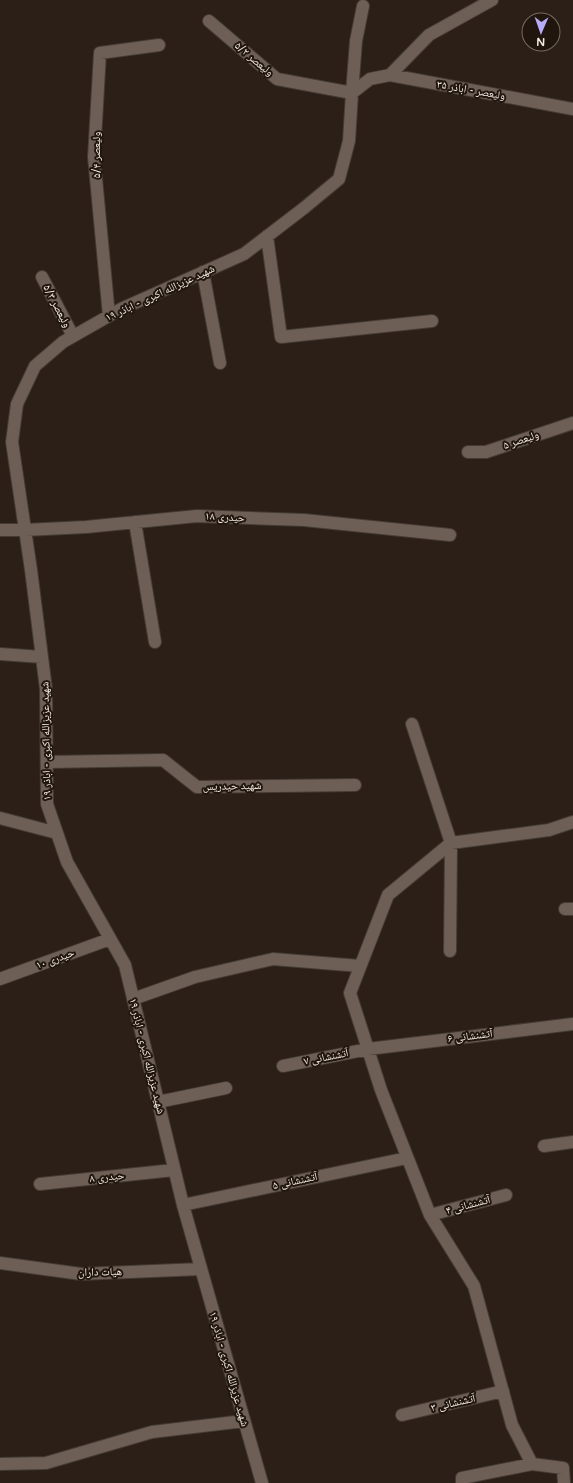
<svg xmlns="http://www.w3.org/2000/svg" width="573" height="1483" font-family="'Varela Round','Noto Naskh Arabic',sans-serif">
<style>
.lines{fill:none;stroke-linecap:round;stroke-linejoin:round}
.street-casing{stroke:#453b35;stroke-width:14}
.street{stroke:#6d5f55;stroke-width:12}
.labels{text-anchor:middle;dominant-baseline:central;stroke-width:4;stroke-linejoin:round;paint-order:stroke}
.street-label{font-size:11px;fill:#f5ece6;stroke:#21160e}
</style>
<rect width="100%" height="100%" fill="#2b1f17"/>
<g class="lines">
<defs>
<path id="street" d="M209,21L277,79L352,93L356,41L363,6
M390,75L429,35L492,0
M267,236L281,337L432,321
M203,272L220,363
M42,277L73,336
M109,316L94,157L100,53L159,45
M468,452H486L573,423
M135,522L155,642
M0,530H25L86,527L197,516L304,520L450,535
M0,654L42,657
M412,724L451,843L450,951
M47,762L163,760L197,787L355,785
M0,818L57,833
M565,909H573
M0,979L110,939
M133,999L195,977L273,959L360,966
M283,1066L368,1049L573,1024
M158,1102L226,1088
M544,1146L573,1142
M40,1184L174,1170
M183,1205L407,1158
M430,1215L506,1195
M0,1263L81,1274L201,1269
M402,1415L503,1391
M0,1464L46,1463L152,1432L244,1421
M262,1483L183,1205L125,965L67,862L47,804L46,689L31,570L12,442L17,404L35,366L63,342L121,309L244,254L304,208L339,179L349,141L352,93L370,79L390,75L573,109
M462,1483V1478L532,1464
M564,1483L563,1468L532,1464L512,1425L474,1286L430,1215L381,1090L350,993L388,895L451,843L549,830L573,822"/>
</defs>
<use href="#street" class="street-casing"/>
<use href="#street" class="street"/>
</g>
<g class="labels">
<g class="street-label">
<text transform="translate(254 59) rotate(40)">ولیعصر ۵/۲</text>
<text transform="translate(471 90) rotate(10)">ولیعصر - اباذر ۳۵</text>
<text transform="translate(96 155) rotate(-90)">ولیعصر ۵/۴</text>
<text transform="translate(160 293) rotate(-25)">شهید عزیزالله اکبری - اباذر ۱۹</text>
<text transform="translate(57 306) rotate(62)">ولیعصر ۵/۳</text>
<text transform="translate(521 440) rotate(-19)">ولیعصر ۵</text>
<text transform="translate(225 517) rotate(3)">حیدری ۱۸</text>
<text transform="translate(46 741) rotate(-91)">شهید عزیزالله اکبری - اباذر ۱۹</text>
<text transform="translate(232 786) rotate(-1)">شهید حیدریس</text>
<text transform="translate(55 959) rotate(-20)">حیدری ۱۰</text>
<text transform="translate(470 1036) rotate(-7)">آتشنشانی ۶</text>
<text transform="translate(147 1056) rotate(76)">شهید عزیزالله اکبری - اباذر ۱۹</text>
<text transform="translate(326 1057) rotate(-11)">آتشنشانی ۷</text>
<text transform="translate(107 1177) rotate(-6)">حیدری ۸</text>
<text transform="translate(295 1181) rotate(-12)">آتشنشانی ۵</text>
<text transform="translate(468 1205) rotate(-15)">آتشنشانی ۴</text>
<text transform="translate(100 1272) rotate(-1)">هیات داران</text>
<text transform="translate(229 1369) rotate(74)">شهید عزیزالله اکبری - اباذر ۱۹</text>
<text transform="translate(453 1403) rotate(-13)">آتشنشانی ۳</text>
</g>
</g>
<g transform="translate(541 32) rotate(182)"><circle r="19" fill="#21160e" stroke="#766c64"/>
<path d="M0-3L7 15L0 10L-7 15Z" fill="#b6acf8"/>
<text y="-6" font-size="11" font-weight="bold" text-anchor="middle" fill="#f5ece6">N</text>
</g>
</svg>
